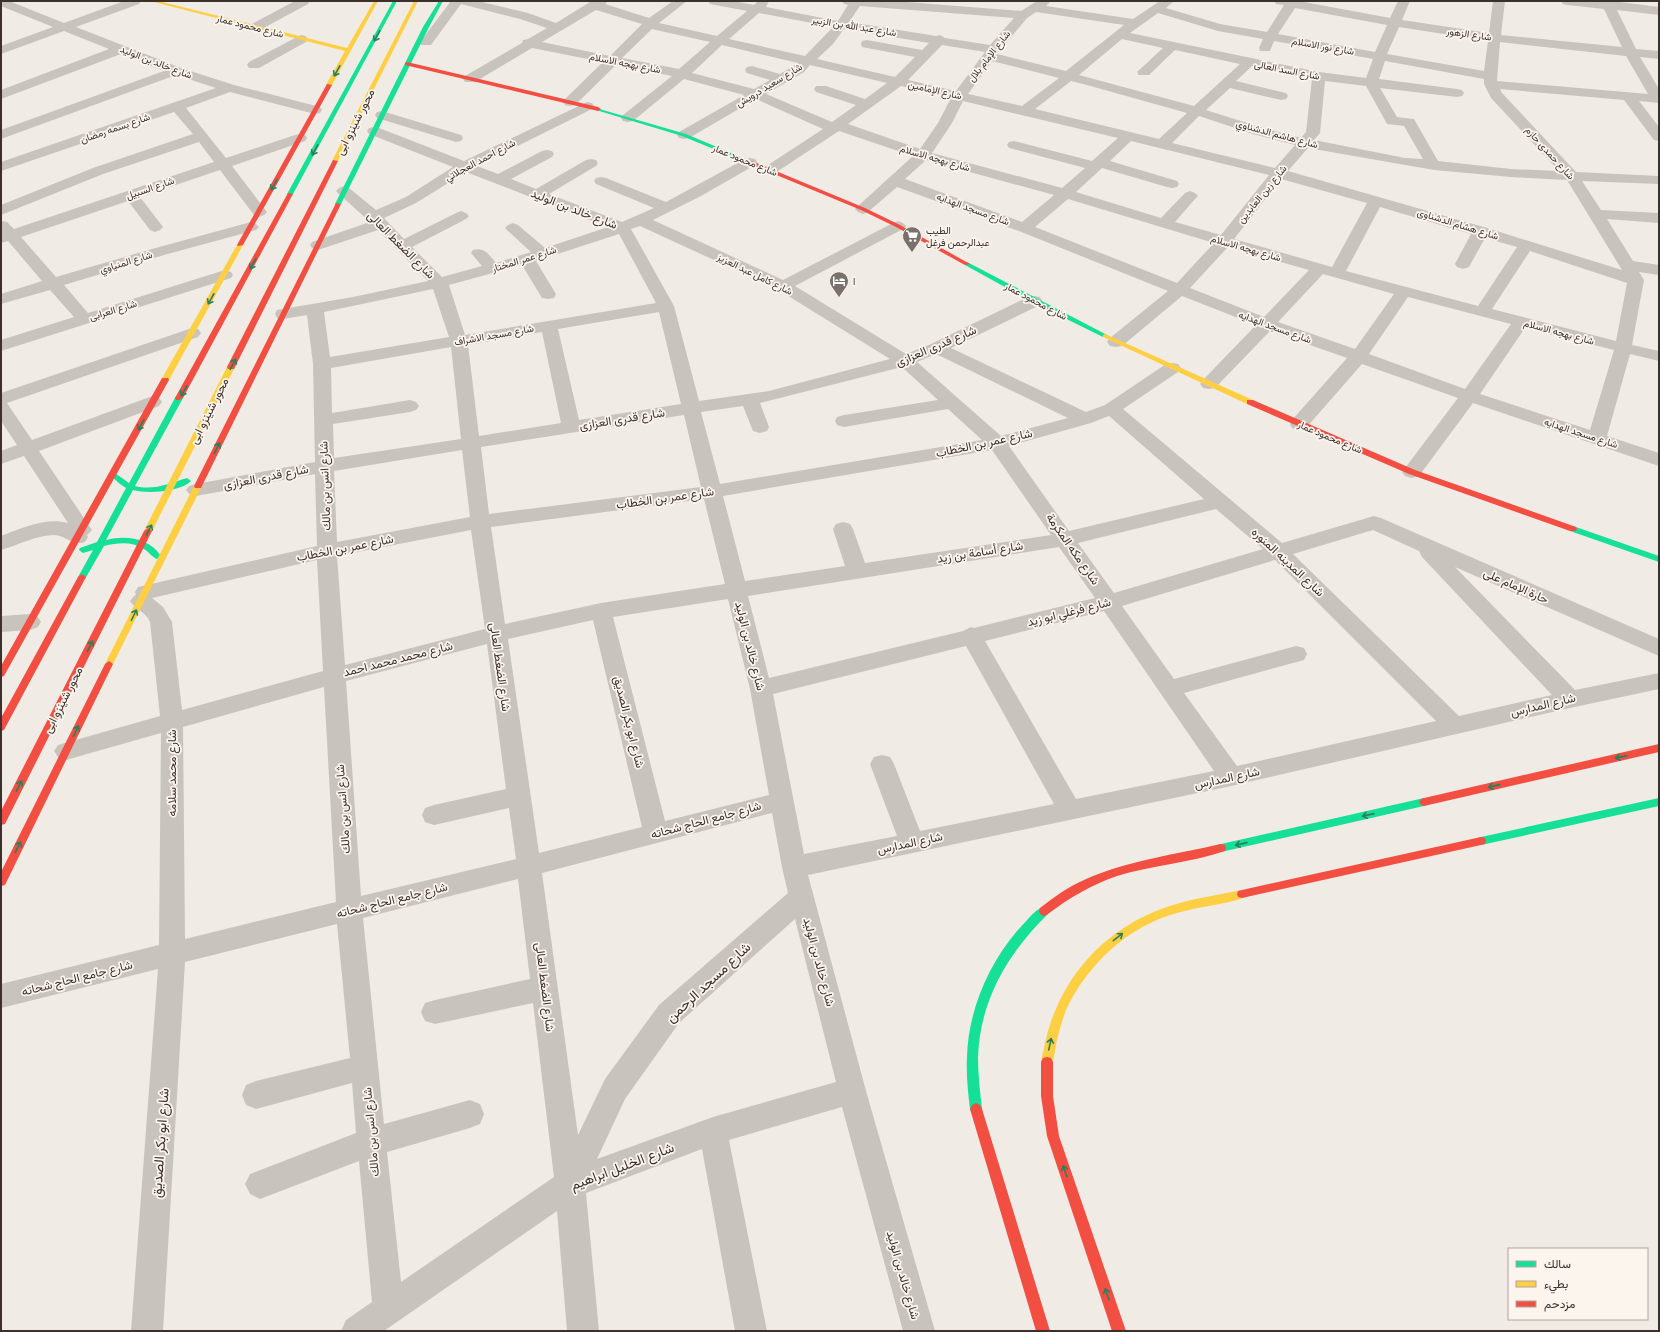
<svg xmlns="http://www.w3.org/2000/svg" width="1660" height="1332" font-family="'Roboto Condensed',Vazirmatn,sans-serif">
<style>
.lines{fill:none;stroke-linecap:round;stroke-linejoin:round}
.street{fill:#c9c3be;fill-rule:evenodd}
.fast{fill:#16e098;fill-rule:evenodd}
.slow{fill:#ffcf43;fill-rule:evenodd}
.jam{fill:#f24e42;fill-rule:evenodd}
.oneway{stroke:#2a7f5c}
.labels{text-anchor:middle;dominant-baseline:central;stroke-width:3.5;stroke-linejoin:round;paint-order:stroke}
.far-street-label{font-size:10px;fill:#3b302b;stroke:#fbf5ee}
.far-poi-label{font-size:10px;fill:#3b302b;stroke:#fbf5ee;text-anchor:start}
.street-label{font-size:12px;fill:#3b302b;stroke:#fbf5ee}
.near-street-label{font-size:14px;fill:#3b302b;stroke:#fbf5ee}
</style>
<rect width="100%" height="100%" fill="#f0ebe5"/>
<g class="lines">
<path class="street" d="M1,1H9L64,23L124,1H141L139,4L76,27L181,68L234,85L320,107L322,110L320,113L315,114L230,92L186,108L226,158L295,135L300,134L305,135L307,138L305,141L232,166L267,212L264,215L259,217L254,215L220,170L140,197L163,227L160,230L155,232L150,230L128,201L21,237L56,277L152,249L251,222L256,224L259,227L256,230L164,255L64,285L88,313L225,270L231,272L233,275L231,278L1,351V340L74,317L50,290L1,304V294L42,281L8,241L1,243V221L7,222L14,229L214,162L199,142L103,174L1,215V205L93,168L193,134L174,112L1,171V162L216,88L176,75L1,139V130L164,71L121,54L1,99V90L109,49L64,31L1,54V46L53,27L1,6Z
M295,1H310L308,4L258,31H250L248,28L250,25Z
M451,1H478L528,13L556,23L590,2L608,1L605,4L649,18L673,1H687L659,23L717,36L747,11L710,4L708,1H733L754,5L758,1H769L766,7L838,21L848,5L844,4L842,1H894L1021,11L1037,1H1051L1046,6L1133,19L1160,1H1174L1166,8L1220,24L1267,32L1284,5L1276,4L1274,1H1299L1390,18L1398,1H1410L1402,20L1489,33L1493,1H1505L1501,35L1622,47L1604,9L1567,5L1563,4L1561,1H1612L1659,7V15L1617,10L1636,49L1659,51V59L1640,57L1659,89V103L1639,101L1659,127V141L1654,140L1624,100L1500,89L1502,93L1576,172L1659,176V184L1582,181L1601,210L1659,213V223L1607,219L1633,261L1659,265V275L1639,272L1644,280L1632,345L1659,351V361L1630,354L1607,436L1659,453V466L1473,403L1419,476L1412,478L1405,476L1402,472L1405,468L1458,398L1362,364L1306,428L1299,430L1292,428L1290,424L1292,420L1347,358L1270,331L1215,388L1209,389L1203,388L1200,384L1203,380L1256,325L1182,296L1122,346L1116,347L1110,346L1107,342L1110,338L1168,291L1019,231L897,187L868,212L863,214L858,212L855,209L858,206L913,156L839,131L775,173L770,174L765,173L763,170L765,167L823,129L756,99L689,138L684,139L679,138L677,135L679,132L744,95L684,79L633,121L628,122L623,121L621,118L623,115L672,76L616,65L575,105L570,106L565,105L563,102L565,99L603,62L532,48L475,82H465L463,79L465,76L522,43L523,40L528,39L547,28L520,19L461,4L431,45H421L420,42ZM860,6L1014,18L990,45L945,38L940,35L936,36L849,22ZM1295,8L1387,25L1375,52L1278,34ZM596,10L642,24L610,56L542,42ZM1036,12L1124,25L1066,71L997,54L1027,18ZM759,13L833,27L805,56L729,39ZM1158,13L1218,31L1263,39L1259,48L1260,51H1270L1274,41L1373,59L1366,78L1319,72L1130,33ZM1399,27L1488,41L1484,71L1387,54ZM652,29L656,30L710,42L679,69L622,58ZM844,29L929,43L922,50L867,40L862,41L861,44L862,47L915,57L895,77L817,59L833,44ZM1122,39L1163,48L1137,72L1139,75H1149L1175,50L1240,64L1194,106L1079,75ZM1500,42L1626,56L1648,94L1497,81ZM722,45L798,63L780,74L752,66L747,67L745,70L747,73L770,80L754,89L692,73ZM942,45L985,52L956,91L908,80ZM992,61L1059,78L1022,106L968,94ZM1385,61L1484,79V84L1491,98L1559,171L1511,169L1438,161L1414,119L1397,117L1380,88L1457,97L1462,96L1464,93L1462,90L1457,89L1379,79ZM810,65L887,83L865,99L826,86H816L814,89L816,92L856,105L832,122L766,94L804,72ZM1252,66L1312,79L1306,132L1301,138L1263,128L1206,110L1230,88L1281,100L1286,99L1288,96L1286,93L1236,81ZM1071,81L1087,85L1187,113L1159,139L1035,109ZM1325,81L1366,86L1387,124L1404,126L1423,159L1405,158L1314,140L1320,133ZM901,86L951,98L938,123L920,149L848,124ZM963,101L1118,138L1092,161L1014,141L1009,142L1007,145L1009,148L1085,168L1062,188L932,153L952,123ZM1199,116L1253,134L1295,145L1275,168L1172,143ZM1131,141L1269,175L1221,235L1175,222L1195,199L1198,196L1195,193L1190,191L1185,193L1161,218L1076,192L1102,168L1167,187L1172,188L1177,187L1179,184L1177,181L1110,161ZM1308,148L1434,170L1511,177L1567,180L1622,270L1487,228L1288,171ZM926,160L1054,195L1022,222L905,179ZM1281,179L1367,203L1332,267L1234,239ZM1068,199L1214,243L1177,283L1035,227ZM1380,207L1471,234L1455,264L1457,267L1463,269L1469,267L1485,238L1517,247L1478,306L1346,271ZM1228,247L1309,270L1264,317L1190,288ZM1530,251L1627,283L1616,341L1492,309ZM1323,274L1394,294L1355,349L1278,322ZM1408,297L1511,324L1465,389L1369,354ZM1525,328L1614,350L1590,430L1480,394Z
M301,35L306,36L307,39L306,42L259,68H249L247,65L249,62Z
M587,102L592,103L594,106L592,109L477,166L498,174L542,151L547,150L552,151L554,154L552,157L511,179L536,189L586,160L591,159L596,160L598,163L596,166L549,194L622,222L654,208L596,184L594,181L596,178L601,177L606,178L666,202L745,159L750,158L755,159L757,162L755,165L701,196L653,220L783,280L893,223L898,221L903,223L906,226L903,229L795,286L906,354L931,344L1028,297L1034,296L1040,297L1042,301L1040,305L951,348L1086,412L1105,405L1166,364L1172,363L1178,364L1181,368L1178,372L1123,409L1282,543L1374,516L1381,518L1659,639V656L1455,567L1575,690L1659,673V689L1570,708L1231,786L808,875L866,1091L935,1331H903L842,1107L729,1140L767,1331H735L702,1149L586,1193L599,1331H567L557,1211L384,1331H341L346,1320L372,1302L359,1161L260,1199L250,1194L245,1184L250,1174L356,1133L352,1083L256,1109L246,1105L242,1095L246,1085L256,1081L350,1058L337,924L185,962L163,1331H131L158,969L1,1008V984L159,945L161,733L66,760L58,757L54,751L58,745L160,716L150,622C146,612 136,610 130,601L134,596L136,595L135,592L138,587L317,546L315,474L196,496L189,494L186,490L189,486L196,484L315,462L313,364L307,315L283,319L277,318L275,314L277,310L353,297L428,281L378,230L318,250L312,248L310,245L312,242L370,222L339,194L336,191L339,188L344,186L349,188L376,210L406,197L453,167L369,134L367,131L369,128L374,127L379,128L464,161ZM466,172L608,227L545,248L518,225L513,223L508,225L505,228L508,231L531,252L496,263C489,255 485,247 473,250L471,253L482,266L442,277L412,247L466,219L469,216L466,213L461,211L456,213L404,239L384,218L416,203ZM640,226L777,289L890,359L769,391L699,401L674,306L631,229ZM619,234L656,303L465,335L449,285L522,265L542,298L548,299L554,298L556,294L536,261ZM433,289L449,337L330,357L324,312ZM659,312L681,404L579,420L558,329ZM542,332L561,423L479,436L468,345ZM451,347L461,439L334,458L333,424L410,412L416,410L419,406L416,402L410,400L332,413L331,368ZM936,354L1068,418L1001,436L917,362ZM902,367L938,400L844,415L837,417L835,421L837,425L844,427L948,409L982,440L720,484L701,412L743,406L753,431L760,433L767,431L769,427L760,403ZM684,415L701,487L489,514L481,447ZM1109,416L1204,499L1069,531L1009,446L1091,423ZM462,450L470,517L337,542L334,471ZM992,450L1051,535L865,563L853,529L850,524L843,522L836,524L833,529L845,566L745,581L723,496ZM704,499L725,584L601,603L505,624L491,527ZM1216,509L1263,549L1114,593L1078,543ZM471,530L485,629L345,665L337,556ZM1373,530L1419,551L1422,557L1552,695L1459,716L1293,554ZM1059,547L1095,598L974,628L971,627L963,631L769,678L748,596ZM317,560L323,671L182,710L172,622L163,607L152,598ZM1275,560L1436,721L1237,766L1184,693L1304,660L1307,654L1304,648L1296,646L1174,679L1122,606ZM728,599L750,689L769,795L665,821L613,617ZM1104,611L1214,771L1076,799L985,641ZM593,620L642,827L539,853L508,639ZM487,644L506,789L434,805L425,808L422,815L425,822L434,825L509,808L516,859L361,896L346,681ZM966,646L1054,804L920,831L894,764L890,757L882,755L874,757L870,764L897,836L804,854L773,694ZM324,687L336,902L185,939L183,727ZM772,813L782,867L788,893L659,1005L605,1079L578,1135L542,873ZM518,879L530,979L435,1000L425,1003L421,1012L425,1021L435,1024L533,1003L554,1177L401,1282L387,1152L470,1128L480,1124L484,1114L480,1104L470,1100L384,1124L363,918ZM795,919L836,1082L713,1117L597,1159L625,1099L679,1023Z
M382,111L461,135L463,138L461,141L456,142L377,118L375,115L377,112Z
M192,328L198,329L201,333L198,337L7,403L32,440L147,398L153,396L159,398L162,402L159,406L39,451L92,530L87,535L88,537L85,542C72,546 66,535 53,535C35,536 18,545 1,550V536C22,528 46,517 68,523L24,456L1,464V451L17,445L1,421V393Z
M30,614L38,617L41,622L38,627L30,630L1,632V616Z"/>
<path class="fast" d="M393,1H397L293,194L288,195L287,194Z
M439,1H443L429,27L341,204L336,205L335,204L423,27Z
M596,108L686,134L755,163L750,164L682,136L596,110Z
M967,262L1109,336L1107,337H1103L1032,302L965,265V263Z
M176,396H179L183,398L135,486C154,491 170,483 187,478L191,481C180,492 148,494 133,490L106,540C126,535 149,538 161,556L157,559C152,557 149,552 144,549C131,541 118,543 104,546L85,579H79L78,577L93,550L83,553L79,550L80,548L97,542L126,488L120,484L111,476L115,473L129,483Z
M1573,526L1659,556V562L1570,531L1569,529Z
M1424,798L1427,799L1429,802L1427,805L1424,806L1221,852L1217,851L1216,848L1217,845L1221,844Z
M1659,798V806L1481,845L1477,844L1476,841L1477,838L1481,837Z
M1044,906L1048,908L1049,911L1048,914C1008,953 980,1000 978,1057C978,1074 980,1092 982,1109L980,1113L976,1115L972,1113L970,1109C968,1092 966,1074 967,1057C968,1012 988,965 1017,931C1025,923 1034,910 1044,906Z"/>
<path class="slow" d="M150,1H158L347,48L374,1H378L332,85L329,87L326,85L345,51Z
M414,1H418L338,161L333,162L332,161Z
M240,243L243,245L169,380L168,382H162L161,380L237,245Z
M1105,334L1253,400L1254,402L1250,404H1247L1103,337V335Z
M228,365H234L235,367L152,531L148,534L145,533L144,531Z
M198,483L202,486L112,666H106L105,664L194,486Z
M1242,890L1246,891L1247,894L1246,897C1224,905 1200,906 1177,913C1128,926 1087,965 1066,1010C1063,1018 1060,1028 1058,1036C1055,1046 1055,1057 1051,1066L1047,1067L1043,1066L1041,1062C1045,1044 1048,1026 1056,1009C1077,959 1119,922 1170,906C1194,898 1218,895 1242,890Z"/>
<path class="jam" d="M407,62L598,107L601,109L598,111L405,65V63Z
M327,84L332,85L243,245L238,246L237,245Z
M333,160L338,161L234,369H228L227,367Z
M752,161L865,208L900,225L970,264L965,265L896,227L861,210L750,164L749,163Z
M288,193L293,194L183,398L179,400H176L175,398Z
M336,203L341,204L202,486L201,488H195L194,486Z
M162,378H168L169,380L4,676L1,677V666Z
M1247,400H1253L1415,470L1576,527L1577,529L1576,531H1570L1409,474L1247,404Z
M148,528L152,531L5,824L1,825V811L144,531Z
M82,574L86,577L4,730L1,731V718L78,577Z
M109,661L113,664L5,885L1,886V872L105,664Z
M1659,744V752L1424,806L1421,805L1419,802L1421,799L1424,798Z
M1481,837L1485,838L1486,841L1485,844L1481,845L1242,898L1238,897L1237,894L1238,891L1242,890Z
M1221,844L1225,845L1226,848L1225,851C1190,863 1152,865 1117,876C1091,885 1069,898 1048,914L1044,916L1040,914L1039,911L1040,908C1054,897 1068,887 1084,880C1125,861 1177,854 1221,844Z
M1047,1057L1051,1058L1053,1062V1096L1059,1136L1126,1331H1112L1047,1136L1041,1096V1062L1043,1058Z
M976,1103L980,1105L982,1109L1050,1331H1036L970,1109L972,1105Z"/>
</g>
<defs><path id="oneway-shaft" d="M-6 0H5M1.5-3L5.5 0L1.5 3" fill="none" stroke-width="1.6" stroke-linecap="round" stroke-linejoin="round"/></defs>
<g class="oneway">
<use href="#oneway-shaft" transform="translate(377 36) rotate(118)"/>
<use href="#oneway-shaft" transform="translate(337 71) rotate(119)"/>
<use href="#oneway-shaft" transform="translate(315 150) rotate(119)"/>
<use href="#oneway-shaft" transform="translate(274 185) rotate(119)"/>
<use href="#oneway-shaft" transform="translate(253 264) rotate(119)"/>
<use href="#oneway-shaft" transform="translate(211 299) rotate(119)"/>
<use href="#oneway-shaft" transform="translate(233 364) rotate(-63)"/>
<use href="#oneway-shaft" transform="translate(184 391) rotate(119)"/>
<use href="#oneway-shaft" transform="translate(141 425) rotate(119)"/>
<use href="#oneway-shaft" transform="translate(217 448) rotate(-64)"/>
<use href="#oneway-shaft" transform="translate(149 530) rotate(-63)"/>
<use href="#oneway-shaft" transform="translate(134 615) rotate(-64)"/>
<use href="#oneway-shaft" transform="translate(90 646) rotate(-63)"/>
<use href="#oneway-shaft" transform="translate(76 731) rotate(-64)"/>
<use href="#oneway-shaft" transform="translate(1621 757) rotate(167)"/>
<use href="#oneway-shaft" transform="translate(19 786) rotate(-63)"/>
<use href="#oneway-shaft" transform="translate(1494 786) rotate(167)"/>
<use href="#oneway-shaft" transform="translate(1368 815) rotate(167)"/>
<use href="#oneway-shaft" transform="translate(1241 844) rotate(167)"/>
<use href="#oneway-shaft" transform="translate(18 847) rotate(-64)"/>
<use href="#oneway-shaft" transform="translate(1118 937) rotate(-38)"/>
<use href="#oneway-shaft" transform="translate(1050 1044) rotate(-78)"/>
<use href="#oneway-shaft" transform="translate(1065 1171) rotate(-109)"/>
<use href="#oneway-shaft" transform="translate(1107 1294) rotate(-109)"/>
</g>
<defs>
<symbol id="supermarket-pin" viewBox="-11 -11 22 30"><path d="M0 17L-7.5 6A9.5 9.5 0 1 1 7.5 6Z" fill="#7a716c" stroke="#fbf5ee"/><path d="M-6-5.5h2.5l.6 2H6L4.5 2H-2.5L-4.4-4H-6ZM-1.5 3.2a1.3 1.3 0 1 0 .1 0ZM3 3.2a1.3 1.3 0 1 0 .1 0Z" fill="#fff"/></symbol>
<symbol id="hotel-pin" viewBox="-11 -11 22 30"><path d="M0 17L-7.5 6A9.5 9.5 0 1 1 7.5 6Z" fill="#7a716c" stroke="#fbf5ee"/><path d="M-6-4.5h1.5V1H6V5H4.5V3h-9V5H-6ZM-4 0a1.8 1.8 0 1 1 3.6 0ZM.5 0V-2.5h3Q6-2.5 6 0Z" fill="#fff"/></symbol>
</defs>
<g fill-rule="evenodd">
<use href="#supermarket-pin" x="901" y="225" width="22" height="30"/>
<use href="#hotel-pin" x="828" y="270" width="22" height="30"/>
</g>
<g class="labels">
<g class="far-street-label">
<text transform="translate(250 26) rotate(14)">شارع محمود عمار</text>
<text transform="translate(854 26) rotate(9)">شارع عبد الله بن الزبير</text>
<text transform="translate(1469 34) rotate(8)">شارع الزهور</text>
<text transform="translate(1323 46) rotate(10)">شارع نور الاسلام</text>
<text transform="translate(989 56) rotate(-52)">شارع الإمام بلال</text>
<text transform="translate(156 62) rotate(21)">شارع خالد بن الوليد</text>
<text transform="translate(625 63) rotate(11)">شارع بهجه الاسلام</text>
<text transform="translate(1287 70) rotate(11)">شارع السد العالى</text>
<text transform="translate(769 85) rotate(-31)">شارع سعيد درويش</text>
<text transform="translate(935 90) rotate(13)">شارع الإمامين</text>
<text transform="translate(115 128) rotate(-19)">شارع بسمه رمضان</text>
<text transform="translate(1277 134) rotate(15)">شارع هاشم الدشناوي</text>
<text transform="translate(1550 153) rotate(48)">شارع حمدى حازم</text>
<text transform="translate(935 158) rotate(16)">شارع بهجه الاسلام</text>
<text transform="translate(480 160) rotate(-28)">شارع احمد العجلاتي</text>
<text transform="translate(745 160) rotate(22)">شارع محمود عمار</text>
<text transform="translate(150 188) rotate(-19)">شارع السبيل</text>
<text transform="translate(1262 194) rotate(-51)">شارع زين العابدين</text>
<text transform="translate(973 209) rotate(20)">شارع مسجد الهدايه</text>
<text transform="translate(1458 224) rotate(17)">شارع هشام الدشناوى</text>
<text transform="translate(1246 248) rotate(16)">شارع بهجه الاسلام</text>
<text transform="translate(524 259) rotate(-17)">شارع عمر المختار</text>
<text transform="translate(126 262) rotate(-17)">شارع المنياوي</text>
<text transform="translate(755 274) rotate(26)">شارع كامل عبد العزيز</text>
<text transform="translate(1036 301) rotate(28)">شارع محمود عمار</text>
<text transform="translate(113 310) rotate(-17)">شارع العرابى</text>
<text transform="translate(1275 327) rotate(20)">شارع مسجد الهدايه</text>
<text transform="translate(1559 332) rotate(15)">شارع بهجه الاسلام</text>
<text transform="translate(494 335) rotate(-10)">شارع مسجد الاشراف</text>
<text transform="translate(1581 433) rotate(18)">شارع مسجد الهدايه</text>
<text transform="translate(1330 437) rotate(23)">شارع محمود عمار</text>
</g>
<g class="far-poi-label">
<text x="926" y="230">الطيب<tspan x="926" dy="12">عبدالرحمن فرغل</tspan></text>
<text x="853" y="281">ا</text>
</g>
<g class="street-label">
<text transform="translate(355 122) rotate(-63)">محور شينزو ابى</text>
<text transform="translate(574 209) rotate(21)">شارع خالد بن الوليد</text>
<text transform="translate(401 245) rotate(45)">شارع الضغط العالى</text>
<text transform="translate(936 346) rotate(-23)">شارع قدرى العزازى</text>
<text transform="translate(209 411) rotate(-63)">محور شينزو ابى</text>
<text transform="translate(622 419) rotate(-9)">شارع قدرى العزازى</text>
<text transform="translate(984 443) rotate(-12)">شارع عمر بن الخطاب</text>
<text transform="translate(266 477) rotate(-11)">شارع قدرى العزازى</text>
<text transform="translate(325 486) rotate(-92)">شارع انس بن مالك</text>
<text transform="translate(665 498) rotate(-8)">شارع عمر بن الخطاب</text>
<text transform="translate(345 548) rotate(-11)">شارع عمر بن الخطاب</text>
<text transform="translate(1073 549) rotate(55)">شارع مكه المكرمة</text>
<text transform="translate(980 552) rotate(-9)">شارع أسامة بن زيد</text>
<text transform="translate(1288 562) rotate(43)">شارع المدينه المنوره</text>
<text transform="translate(1516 586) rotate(24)">حارة الإمام على</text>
<text transform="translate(1069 612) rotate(-14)">شارع فرغلي ابو زيد</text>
<text transform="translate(750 646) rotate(76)">شارع خالد بن الوليد</text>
<text transform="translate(398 659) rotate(-14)">شارع محمد محمد احمد</text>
<text transform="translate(500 667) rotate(82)">شارع الضغط العالى</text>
<text transform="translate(63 700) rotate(-63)">محور شينزو ابى</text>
<text transform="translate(1543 705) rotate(-13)">شارع المدارس</text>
<text transform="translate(629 722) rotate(76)">شارع ابو بكر الصديق</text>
<text transform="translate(172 773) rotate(-90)">شارع محمد سلامه</text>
<text transform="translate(1227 778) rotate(-12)">شارع المدارس</text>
<text transform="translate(343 809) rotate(-94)">شارع انس بن مالك</text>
<text transform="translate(706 820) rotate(-15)">شارع جامع الحاج شحاته</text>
<text transform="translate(910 843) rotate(-12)">شارع المدارس</text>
<text transform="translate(392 900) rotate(-14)">شارع جامع الحاج شحاته</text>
<text transform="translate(819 962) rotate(75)">شارع خالد بن الوليد</text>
<text transform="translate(77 978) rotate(-14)">شارع جامع الحاج شحاته</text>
<text transform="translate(545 987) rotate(83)">شارع الضغط العالى</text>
<text transform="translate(371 1132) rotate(-95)">شارع انس بن مالك</text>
<text transform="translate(903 1275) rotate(74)">شارع خالد بن الوليد</text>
</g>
<g class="near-street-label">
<text transform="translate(708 982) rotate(-43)">شارع مسجد الرحمن</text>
<text transform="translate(160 1143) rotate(-86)">شارع ابو بكر الصديق</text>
<text transform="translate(622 1166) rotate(-21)">شارع الخليل ابراهيم</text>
</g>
</g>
<rect width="1660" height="1332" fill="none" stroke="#3b302b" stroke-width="4"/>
<rect x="1508" y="1248" width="140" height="72" fill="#fbf5ee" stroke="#aea6a0"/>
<rect x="1516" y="1261" width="20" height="6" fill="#16e098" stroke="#aea6a0"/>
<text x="1544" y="1268" font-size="12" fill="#3b302b">سالك</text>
<rect x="1516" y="1281" width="20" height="6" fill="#ffcf43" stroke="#aea6a0"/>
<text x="1544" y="1288" font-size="12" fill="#3b302b">بطيء</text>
<rect x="1516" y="1301" width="20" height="6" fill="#f24e42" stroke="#aea6a0"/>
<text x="1544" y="1308" font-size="12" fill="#3b302b">مزدحم</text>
</svg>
